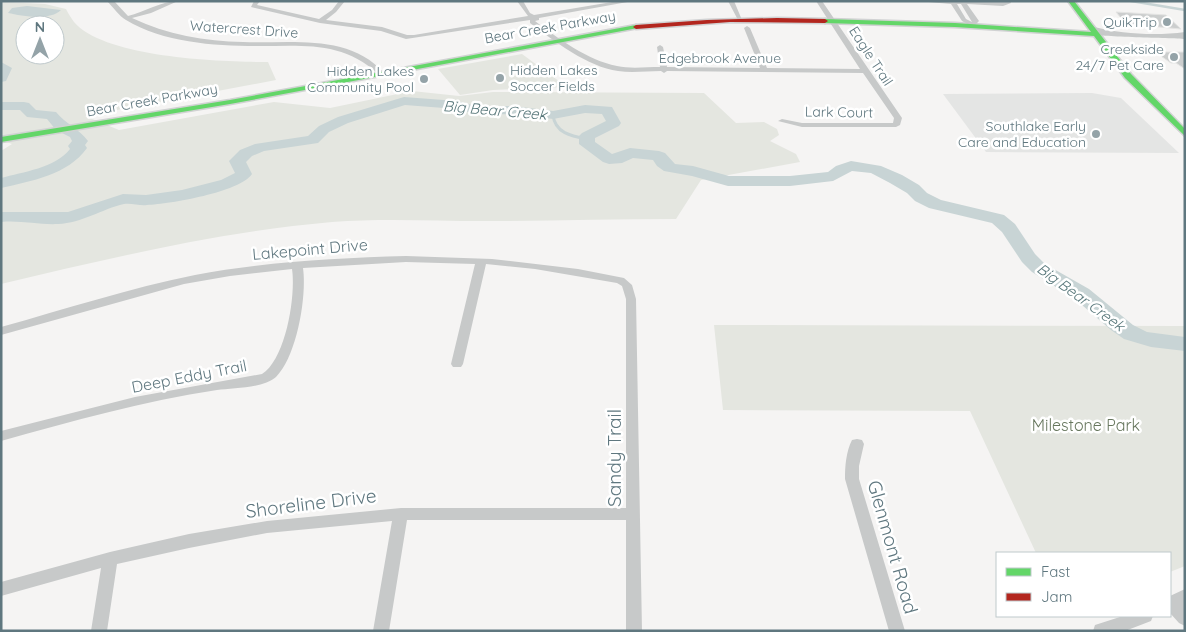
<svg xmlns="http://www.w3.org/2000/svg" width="1186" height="632" font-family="Quicksand,sans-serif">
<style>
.built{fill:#e4e5e4}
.green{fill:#e4e6e0;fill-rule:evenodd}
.water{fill:#c8d4d5}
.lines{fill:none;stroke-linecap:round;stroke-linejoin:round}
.stream-far1{stroke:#c8d4d5;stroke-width:2.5}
.stream{stroke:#c8d4d5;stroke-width:3}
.river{fill:#c8d4d5;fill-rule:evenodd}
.building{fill:#cccece;stroke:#e4e4e3}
.fast-casing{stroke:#d1d2d3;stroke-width:3}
.jam-casing{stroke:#d1d2d3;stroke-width:3}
.street{fill:#c7c9c9;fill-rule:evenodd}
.fast{fill:#63d668;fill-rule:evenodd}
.jam{fill:#b3261e;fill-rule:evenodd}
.poi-dot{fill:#94a3a8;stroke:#fff;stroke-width:2}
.labels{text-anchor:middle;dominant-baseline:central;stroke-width:5;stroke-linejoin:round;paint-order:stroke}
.far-poi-label{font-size:14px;fill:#5f777f;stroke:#fff;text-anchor:end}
.far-street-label{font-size:14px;fill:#5f777f;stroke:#fff}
.far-water-label{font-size:15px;font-style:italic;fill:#59787b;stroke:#fff}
.street-label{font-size:16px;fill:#5f777f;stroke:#fff}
.park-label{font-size:16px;fill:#67775e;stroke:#fff}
.near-street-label{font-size:19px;fill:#5f777f;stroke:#fff}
</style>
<rect width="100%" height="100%" fill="#f5f4f3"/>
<path class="built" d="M1092,93L1121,98L1179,153L986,152L943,94Z"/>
<path class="green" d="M1,2L45,4L66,9C68,13 71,18 74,22C105,58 222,62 268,62L276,80L85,116L119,130L274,102L330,108L412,91L459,96L493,92L704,93L736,123L764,122L777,129L779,135L770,141L796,154L800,162L701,180L676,219C612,219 548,221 483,221C433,221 383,218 332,222C219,232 111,258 1,284V151L12,144L1,140ZM25,25H55V55H25Z
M522,54L567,87L493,90L460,95L438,69Z
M714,325L1185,326V566L1170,572V553H1036L970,411L723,410Z"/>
<path class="water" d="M27,6L61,10C50,21 22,16 8,13L12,8Z"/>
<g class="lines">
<path class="stream-far1" d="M1131,1L1185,10"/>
<path class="stream" d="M553,115C555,133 571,136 587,139"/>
<path class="river" d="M1,62L12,68L6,81L1,82Z
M404,97L457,101L480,107L513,106L553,111L585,105L612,107L621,123L619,126L595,138V142L612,154L630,148L659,151L665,153L675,164L693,166L729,176H790L828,172L836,166L851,161L881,166L902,175L919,185L927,193L941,200L1004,215L1015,224L1035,254L1045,264L1089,289L1133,325L1147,332L1185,337V351L1151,347L1124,339L1111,330L1075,299L1032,272L1022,262L1002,232L992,223L929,208L915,201L907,193L890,183L871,173L852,171L833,181L790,186H728L692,176L664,171L657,166L653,160L633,158L622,163L609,164L603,162L579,144V136L582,133L606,121L602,114L585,113L553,119L513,114L480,115L457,109L405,105L348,123L329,132L318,143L264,151L252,156L246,162L252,174C240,192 170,204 147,205C140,206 132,203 124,204C102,209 82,223 58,224C39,225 20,220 1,222V212H68L123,194L146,195L182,190L221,180L235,173L229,161L240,150L255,144L308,136L319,126L338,117Z
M1,102H24L29,103L36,110L56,112C66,124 79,129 88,141L85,145L87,148C68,175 31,181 1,188V178C23,172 55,168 70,149L68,146L72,141L70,137L56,130L47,119L27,117L20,110H1Z"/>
</g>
<path class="building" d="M1116,12L1166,15L1181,29L1126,24Z
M1155,52H1185V69L1176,63H1171Z"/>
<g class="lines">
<defs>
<path id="fast" d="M1068,1H1074L1131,74L1185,129V136L1125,78L1094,36L955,27L825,23L822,21L825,19L955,23L1091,32Z
M636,25L638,26V28L230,104L1,142V137L230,100Z"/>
<path id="jam" d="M777,18L825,19L828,21L825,23L730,22L636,29L633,27L636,25L707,20Z"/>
</defs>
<use href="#fast" class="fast-casing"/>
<use href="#jam" class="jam-casing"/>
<path class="street" d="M107,1H114L128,16C144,12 162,1 178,1L151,13L132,18C167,35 205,41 243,42C290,44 349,33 384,73L378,74C343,41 304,46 259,46C215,46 164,43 126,20C119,16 113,7 107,1Z
M254,1H260L257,5L319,19L332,10L339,1H345L336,12L326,20L382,27L407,35H414L528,16L517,1H523L530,13L534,15L618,1H633L539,18V20L535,21C559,39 587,60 617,66C630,69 646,67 660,67L657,47L660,45L663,47L667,67L760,68L744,28L747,26L750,28L767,68L860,69L816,1H822L902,118L900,125L896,127H802L778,121L782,119L802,123H893L894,118L863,73L667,71L664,73L661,71C647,71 632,73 618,71C588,67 554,41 530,23V20L406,39L381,31L320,23L251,7Z
M728,1H734L742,20H738Z
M917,1H1010L1011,3L1003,6L967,4L979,21L973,27L962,21L951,4ZM957,4H961L972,22L966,19Z
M1094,27C1122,34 1156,36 1185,32V39C1172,38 1098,37 1094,34L1099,32L1091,29Z
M406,256L492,259L578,269L624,278L632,285L636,299L642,631H626V520H407L389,631H373L392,521L267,533L189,548L117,564L107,631H91L101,568L1,596V582L110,552L189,534L267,521L401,508H626V299L622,286L617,283L535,269L486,264L463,364L461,367H453L451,364L475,264L406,262L303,268C307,296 297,356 276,377C264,388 233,388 217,390C144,401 72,421 1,441V431L135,397L262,374C286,359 296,295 292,269L230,276L184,284L1,335V327C66,309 130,288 195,275C264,262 336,258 406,256Z
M857,439L862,440L864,444L859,466V479L905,631H889L845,479C845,466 846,452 852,440Z
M1185,589V626L1179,623L1170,613V596Z
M1123,616H1153L1151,621L1125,631H1093L1095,625Z"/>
<use href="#fast" class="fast"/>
<use href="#jam" class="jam"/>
</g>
<g class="poi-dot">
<circle cx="1167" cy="22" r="5"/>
<circle cx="1174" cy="57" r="5"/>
<circle cx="500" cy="78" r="5"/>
<circle cx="424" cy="79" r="5"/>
<circle cx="1096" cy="134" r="5"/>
</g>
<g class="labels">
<g class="far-poi-label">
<text x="1157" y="22">QuikTrip</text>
<text x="1164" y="49">Creekside<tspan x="1164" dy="16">24/7 Pet Care</tspan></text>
<text x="510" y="70" text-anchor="start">Hidden Lakes<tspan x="510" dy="16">Soccer Fields</tspan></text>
<text x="414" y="71">Hidden Lakes<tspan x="414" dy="16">Community Pool</tspan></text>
<text x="1086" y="126">Southlake Early<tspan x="1086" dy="16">Care and Education</tspan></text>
</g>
<g class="far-street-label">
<text transform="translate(550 27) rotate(-10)">Bear Creek Parkway</text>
<text transform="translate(244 29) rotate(4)">Watercrest Drive</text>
<text transform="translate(871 56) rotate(57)">Eagle Trail</text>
<text x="720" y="58">Edgebrook Avenue</text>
<text transform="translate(152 100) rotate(-10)">Bear Creek Parkway</text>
<text transform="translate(839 112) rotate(1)">Lark Court</text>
</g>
<g class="far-water-label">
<text transform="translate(495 110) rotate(5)">Big Bear Creek</text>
<text transform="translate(1081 297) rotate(36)">Big Bear Creek</text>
</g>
<g class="street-label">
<text transform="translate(310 249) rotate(-5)">Lakepoint Drive</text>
<text transform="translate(189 376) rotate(-11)">Deep Eddy Trail</text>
</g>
<g class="park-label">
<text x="1086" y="425">Milestone Park</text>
</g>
<g class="near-street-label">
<text transform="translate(614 458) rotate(-90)">Sandy Trail</text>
<text transform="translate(311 503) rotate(-7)">Shoreline Drive</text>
<text transform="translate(893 547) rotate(74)">Glenmont Road</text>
</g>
</g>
<rect width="1186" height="632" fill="none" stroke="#5f777f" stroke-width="5"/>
<rect x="996" y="552" width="175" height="65" fill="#ffffff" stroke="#bfc9cc"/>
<rect x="1006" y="568" width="25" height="8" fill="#63d668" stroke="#bfc9cc"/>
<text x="1041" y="577" font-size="15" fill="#5f777f">Fast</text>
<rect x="1006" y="593" width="25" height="8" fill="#b3261e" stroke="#bfc9cc"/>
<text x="1041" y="602" font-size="15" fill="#5f777f">Jam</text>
<g transform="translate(40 40)"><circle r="24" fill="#ffffff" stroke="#bfc9cc"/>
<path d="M0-4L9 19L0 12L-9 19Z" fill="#94a3a8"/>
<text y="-8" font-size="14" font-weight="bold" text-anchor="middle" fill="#5f777f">N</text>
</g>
</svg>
